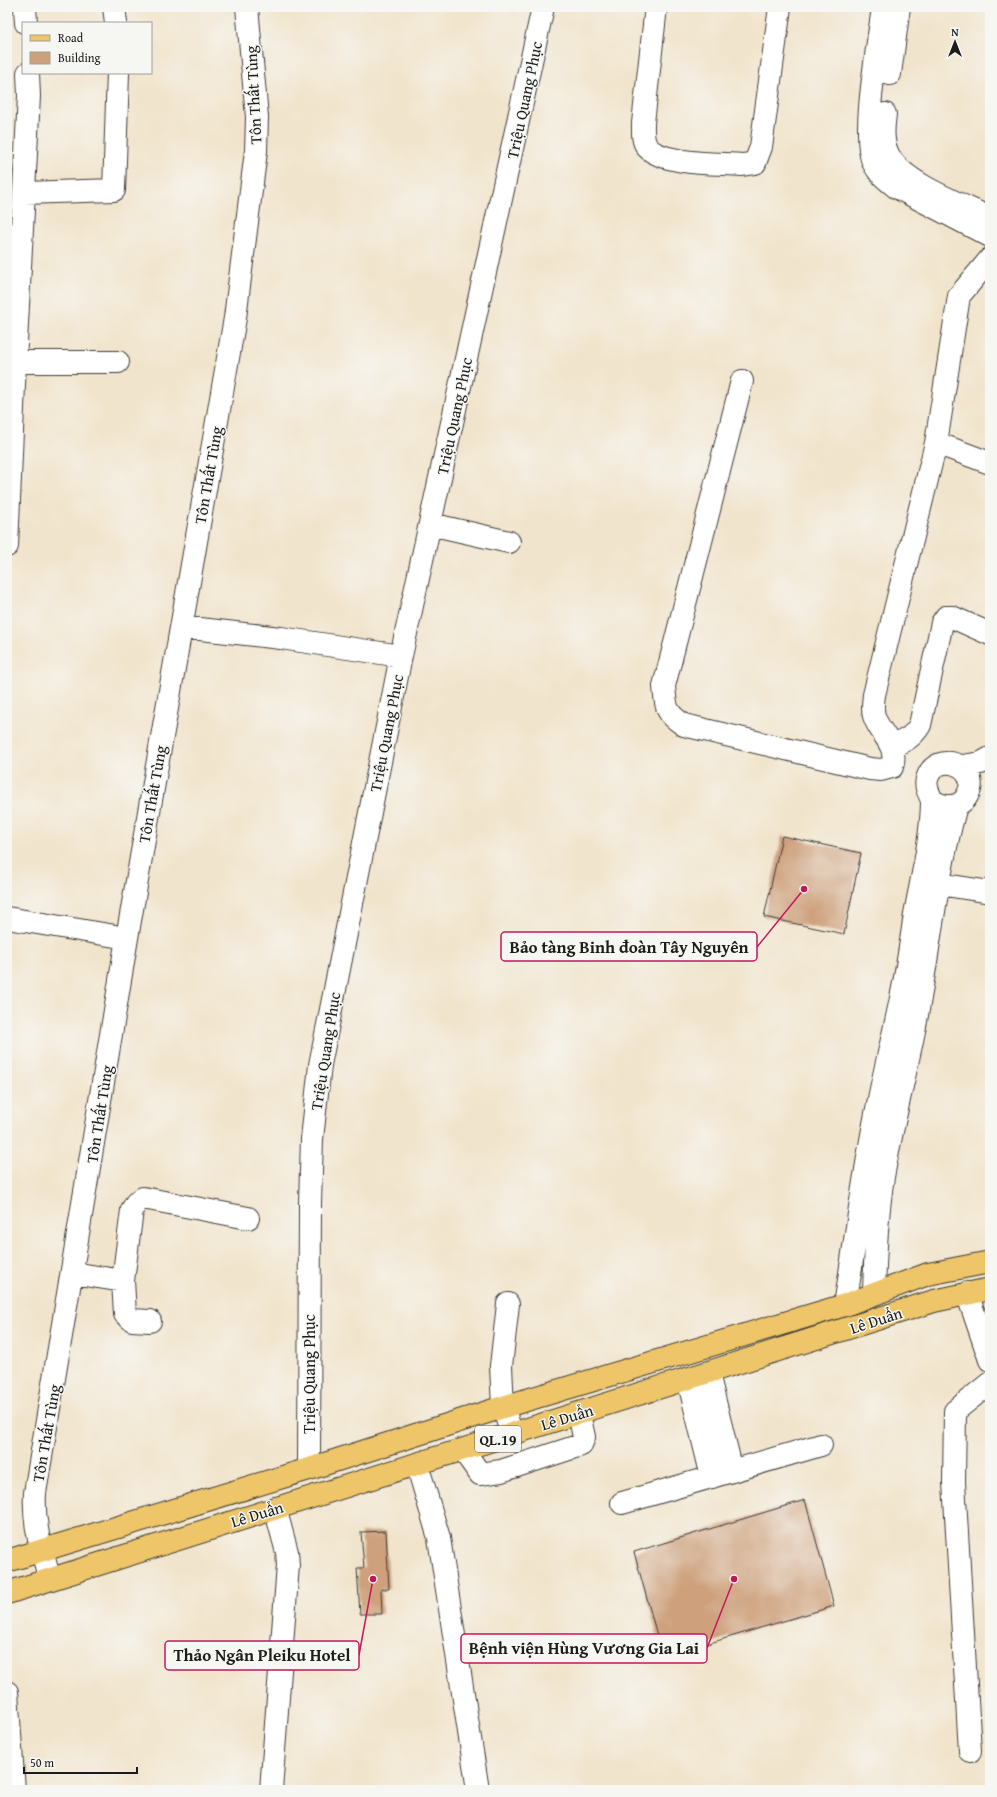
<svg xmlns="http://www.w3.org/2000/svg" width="997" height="1797" font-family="'Gentium Book Plus',serif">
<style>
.building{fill:#cea07c}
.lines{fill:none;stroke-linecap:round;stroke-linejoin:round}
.minor-casing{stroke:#3c3a36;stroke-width:24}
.major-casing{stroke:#3c3a36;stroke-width:24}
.minor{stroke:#fff;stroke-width:22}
.major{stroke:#eec569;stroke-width:22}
.labels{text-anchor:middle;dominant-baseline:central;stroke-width:3;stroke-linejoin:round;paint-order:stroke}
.shield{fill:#f6f6f2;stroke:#5d5d5c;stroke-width:1}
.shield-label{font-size:15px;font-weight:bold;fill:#1c1c1c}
.street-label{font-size:16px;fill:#1c1c1c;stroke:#f6f6f2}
.leader{fill:none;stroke:#c2185b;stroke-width:1.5}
.callout-dot{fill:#c2185b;stroke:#f6f6f2;stroke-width:1.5}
.callout{fill:#f6f6f2;stroke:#c2185b;stroke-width:1.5}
.callout-label{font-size:17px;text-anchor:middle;font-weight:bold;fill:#1c1c1c}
</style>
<rect width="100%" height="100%" fill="#f6f6f2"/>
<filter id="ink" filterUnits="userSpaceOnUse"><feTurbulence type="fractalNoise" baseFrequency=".025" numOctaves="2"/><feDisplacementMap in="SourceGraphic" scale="8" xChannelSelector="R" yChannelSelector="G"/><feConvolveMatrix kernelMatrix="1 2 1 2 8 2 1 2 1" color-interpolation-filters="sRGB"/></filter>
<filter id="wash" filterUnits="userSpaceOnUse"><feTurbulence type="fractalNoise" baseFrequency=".012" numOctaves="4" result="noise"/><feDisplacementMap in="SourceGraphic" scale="16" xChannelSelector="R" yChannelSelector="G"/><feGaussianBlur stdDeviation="0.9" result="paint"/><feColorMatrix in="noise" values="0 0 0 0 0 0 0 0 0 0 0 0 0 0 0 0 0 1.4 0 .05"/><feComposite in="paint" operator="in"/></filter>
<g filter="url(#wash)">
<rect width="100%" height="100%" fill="#f1e4cc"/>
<g id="blocks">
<path class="building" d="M782,836L861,853L844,934L764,917Z
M805,1500L834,1606L663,1657L634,1552Z
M386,1531L389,1589H381L382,1614H360L357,1568H364L361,1532Z"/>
</g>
</g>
<g filter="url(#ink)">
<use href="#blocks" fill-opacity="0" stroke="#3c3a36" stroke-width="1"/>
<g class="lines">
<defs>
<path id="minor" d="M25,7L26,23
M114,7L116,23
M656,7L643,123C643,132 642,140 647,147C663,165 719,163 742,165L755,163L761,147L780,7
M883,7C879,40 861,135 873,162C878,173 887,180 896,187L990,236
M890,74L899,7
M885,114C883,129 882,143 889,156C903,183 963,205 990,218
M24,193L114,190L118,73
M7,362H118
M742,381L664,686C666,707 665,713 684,725L870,769L881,770L892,767C899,745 880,735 874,716C872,709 873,702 874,695L936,443L959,296L990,259
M936,443L990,463
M430,524L509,542
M7,546L15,362L29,96L28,73
M182,627L281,638L401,656
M891,746C905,741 912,738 920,725L942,623L946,617H952L990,634
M962,766L981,763L990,758
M926,882L984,891
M7,918L127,938
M73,1273L123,1281L132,1210L136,1203L143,1198L248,1218
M123,1281L125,1314L132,1320L150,1321
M967,1293L990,1360
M874,1294C875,1255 877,1215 883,1177C892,1126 905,1076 915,1026C929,953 936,878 956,806
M508,1304L501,1366L503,1407L512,1434
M845,1305C856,1238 864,1170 878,1104C885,1068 894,1033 901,998C907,970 911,942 915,914C922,877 931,840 932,803C932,795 924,790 927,779C936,748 982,766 968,794C965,801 958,806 951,806C943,807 939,804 932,801
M708,1373L732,1471
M688,1379L712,1477
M463,1450L480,1474L501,1471L581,1445L584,1437L579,1414
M417,1464L439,1538L478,1790
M309,1469L310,1203L312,1139L320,1065L401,656L543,7
M622,1503L821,1445
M50,1579C41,1550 33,1523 35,1493L127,938L235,318L256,151L257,117L247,7
M7,1692L14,1790
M970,1751L954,1482L955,1411L990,1383
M271,1790L288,1565L287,1552L275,1508"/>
<path id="major" d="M7,1561L309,1469L503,1407L845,1305L928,1274L990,1262
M7,1593L934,1301L990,1289"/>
</defs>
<use href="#minor" class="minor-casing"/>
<use href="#major" class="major-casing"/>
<use href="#minor" class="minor"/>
<use href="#major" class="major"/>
</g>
</g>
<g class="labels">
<rect class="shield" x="475" y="1426" width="46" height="26" rx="3"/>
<g class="shield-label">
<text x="498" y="1439">QL.19</text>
</g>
<g class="street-label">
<text transform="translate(253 95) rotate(-93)">Tôn Thất Tùng</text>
<text transform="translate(524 100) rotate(-78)">Triệu Quang Phục</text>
<text transform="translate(454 416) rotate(-78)">Triệu Quang Phục</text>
<text transform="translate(208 475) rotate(-80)">Tôn Thất Tùng</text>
<text transform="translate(386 733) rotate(-79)">Triệu Quang Phục</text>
<text transform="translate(152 794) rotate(-80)">Tôn Thất Tùng</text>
<text transform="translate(325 1051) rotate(-81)">Triệu Quang Phục</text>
<text transform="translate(99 1114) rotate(-81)">Tôn Thất Tùng</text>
<text transform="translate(876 1320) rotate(-18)">Lê Duẩn</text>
<text transform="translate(309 1374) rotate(-90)">Triệu Quang Phục</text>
<text transform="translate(567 1417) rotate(-17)">Lê Duẩn</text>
<text transform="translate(46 1433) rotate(-80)">Tôn Thất Tùng</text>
<text transform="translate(257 1514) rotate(-17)">Lê Duẩn</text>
</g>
</g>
<path class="leader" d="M804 889L757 947M734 1579L707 1648M373 1579L359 1655"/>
<g class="callout-dot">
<circle cx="804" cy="889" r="4"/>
<circle cx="734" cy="1579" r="4"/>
<circle cx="373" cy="1579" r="4"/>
</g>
<g class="callout">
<rect x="501" y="932" width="256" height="29" rx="4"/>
<rect x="461" y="1634" width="246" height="29" rx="4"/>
<rect x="165" y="1641" width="194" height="29" rx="4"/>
</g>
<g class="callout-label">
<text x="629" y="953">Bảo tàng Binh đoàn Tây Nguyên</text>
<text x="584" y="1654">Bệnh viện Hùng Vương Gia Lai</text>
<text x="262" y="1661">Thảo Ngân Pleiku Hotel</text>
</g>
<rect width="997" height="1797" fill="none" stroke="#f6f6f2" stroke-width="24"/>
<rect x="22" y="22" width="130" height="52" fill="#f6f6f2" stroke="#9f9f9c"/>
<rect x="30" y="35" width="20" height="6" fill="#eec569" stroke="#9f9f9c"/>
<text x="58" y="42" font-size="12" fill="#1c1c1c">Road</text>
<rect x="30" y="52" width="20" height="12" fill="#cea07c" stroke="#9f9f9c"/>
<text x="58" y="62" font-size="12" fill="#1c1c1c">Building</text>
<g transform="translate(955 42)" stroke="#f6f6f2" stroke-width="3" paint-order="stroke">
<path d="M0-3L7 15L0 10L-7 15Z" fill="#1c1c1c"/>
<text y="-6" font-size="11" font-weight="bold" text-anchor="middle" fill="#1c1c1c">N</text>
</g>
<path d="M24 1767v6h113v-6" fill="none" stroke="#1c1c1c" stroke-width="2"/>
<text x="30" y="1767" font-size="12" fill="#1c1c1c" stroke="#f6f6f2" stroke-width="3" paint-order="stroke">50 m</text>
</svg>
